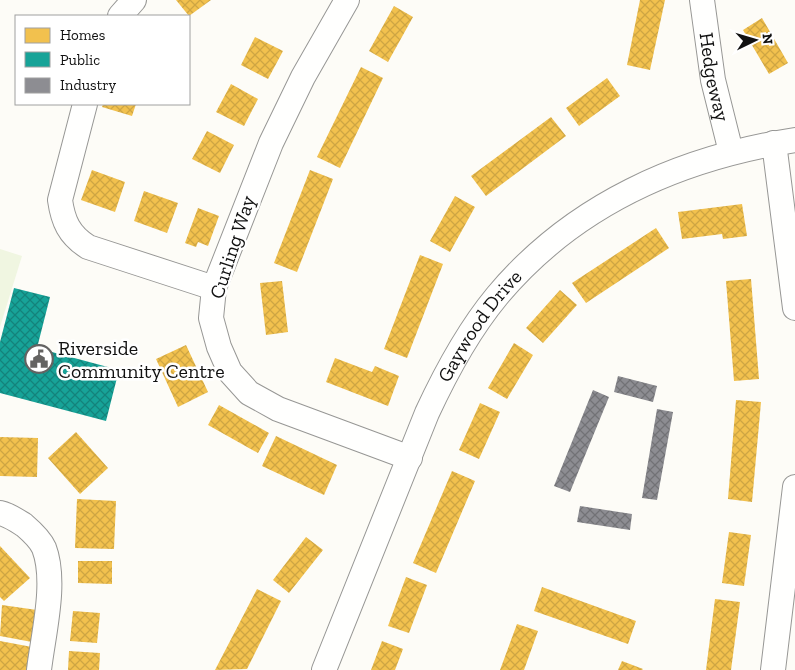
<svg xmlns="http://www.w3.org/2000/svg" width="795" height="670" font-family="'Zilla Slab',serif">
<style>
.pitch{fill:#f0f6e1}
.homes{fill:url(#homes-cross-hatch)}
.public{fill:url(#public-cross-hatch)}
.industry{fill:url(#industry-cross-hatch)}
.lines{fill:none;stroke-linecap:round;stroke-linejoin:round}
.minor-casing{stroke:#979795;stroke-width:26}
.minor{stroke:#fffffe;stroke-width:24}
.labels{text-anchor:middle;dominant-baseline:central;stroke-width:5;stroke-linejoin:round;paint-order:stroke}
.street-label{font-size:20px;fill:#111;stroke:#fff}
.poi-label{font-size:20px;fill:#111;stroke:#fff;text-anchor:start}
</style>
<defs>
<pattern id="homes-cross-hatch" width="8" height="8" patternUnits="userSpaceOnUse" patternTransform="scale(1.25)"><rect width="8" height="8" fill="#f2c14e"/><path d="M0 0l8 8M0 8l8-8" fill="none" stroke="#cea543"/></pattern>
<pattern id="public-cross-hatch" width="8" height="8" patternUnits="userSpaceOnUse" patternTransform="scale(1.25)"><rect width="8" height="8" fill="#17a398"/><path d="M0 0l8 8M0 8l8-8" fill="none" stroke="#13837b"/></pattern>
<pattern id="industry-cross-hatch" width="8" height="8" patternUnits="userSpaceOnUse" patternTransform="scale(1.25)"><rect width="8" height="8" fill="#8d8d92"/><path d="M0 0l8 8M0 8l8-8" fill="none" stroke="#727276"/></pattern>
</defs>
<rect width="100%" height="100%" fill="#fdfcf7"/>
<path class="pitch" d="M0,249L22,256L0,327Z"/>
<path class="homes" d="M176,0H211L189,16Z
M640,0H665L650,70L627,65Z
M394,6L413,17L388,62L369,51Z
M762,18L788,63L769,74L743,30Z
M255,37L283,51L268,79L241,65Z
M361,67L383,78L340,168L317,157Z
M607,78L620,96L579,126L566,108Z
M231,84L258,99L244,126L216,112Z
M103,104H136L132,116L102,107Z
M551,117L566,136L486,196L471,176Z
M207,131L234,145L220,173L192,159Z
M92,170L125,182L115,212L81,200Z
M310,170L333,179L297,272L274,263Z
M144,191L178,203L167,233L134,221Z
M455,196L475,207L450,252L430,241Z
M742,204L747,236L723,239L722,234L682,239L678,212Z
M198,208L219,216L208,246L198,242L196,247L185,243Z
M656,228L669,248L586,303L572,283Z
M420,255L443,264L407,358L384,349Z
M751,279L759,379L734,381L726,281Z
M282,281L288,332L266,335L260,283Z
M560,290L577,305L543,343L526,328Z
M514,343L533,355L507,399L488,388Z
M186,345L208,392L178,407L156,359Z
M335,358L372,372L375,366L399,376L388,406L326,382Z
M736,400L761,402L752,502L728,499Z
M480,403L500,412L479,459L459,450Z
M219,405L269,433L258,453L208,425Z
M76,432L108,468L80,494L48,458Z
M276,436L337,465L324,495L262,466Z
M0,437L38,438L37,477L0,476Z
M452,471L475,481L436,573L413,563Z
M77,499L116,501L114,549L75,548Z
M729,532L751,535L744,586L722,583Z
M306,537L323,550L289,593L273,580Z
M0,546L30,578L4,601L0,597Z
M78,561H112V584L78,583Z
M406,577L427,585L409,633L388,626Z
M542,587L636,621L628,644L534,611Z
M257,589L281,601L247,669L215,670Z
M715,599L740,602L731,670H706Z
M2,605L37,610L32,642L0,636Z
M73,611L100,613L97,643L70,641Z
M517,624L538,631L524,670H500Z
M0,641L32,647L28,670H0Z
M382,641L403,649L395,670H371Z
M69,651L100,653L99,670H68Z
M622,661L643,669L642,670H618Z"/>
<path class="public" d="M14,288L50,297L37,348L119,370L106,421L0,393V342Z"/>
<path class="industry" d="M618,376L657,386L653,402L614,392Z
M593,390L609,397L570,492L554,486Z
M657,409L673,412L657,500L642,498Z
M580,506L632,514L630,530L577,522Z"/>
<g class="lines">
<defs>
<g id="minor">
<path d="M347,0L303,77L271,143L214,288L211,318L219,347L230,372L249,393L278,409L410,458"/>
<path id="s1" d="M702,0L713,80L731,152"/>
<path d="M120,16L134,0"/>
<path d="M85,104L60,200C63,221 69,235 88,247L214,288"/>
<path d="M774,143L795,308"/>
<path d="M0,513C9,515 16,520 24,525C31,531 40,539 44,548C57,582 43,635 39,670"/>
<path id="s2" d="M324,670L427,413C446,372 468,331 497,296C573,205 680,158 795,140"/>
<path d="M773,670L795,487"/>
</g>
</defs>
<use href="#minor" class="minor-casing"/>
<use href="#minor" class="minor"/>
</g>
<defs>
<symbol id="civic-ring" viewBox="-11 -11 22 22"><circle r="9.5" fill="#fff" stroke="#646362" stroke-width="1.5"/><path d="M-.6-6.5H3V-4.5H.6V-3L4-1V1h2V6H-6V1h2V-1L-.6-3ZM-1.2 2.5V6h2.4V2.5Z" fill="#646362"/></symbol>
</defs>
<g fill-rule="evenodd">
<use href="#civic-ring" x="23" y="343" width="32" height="32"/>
</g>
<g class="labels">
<g class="street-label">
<text stroke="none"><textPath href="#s1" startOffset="78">Hedgeway</textPath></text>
<text transform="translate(232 247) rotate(-72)">Curling Way</text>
<text stroke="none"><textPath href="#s2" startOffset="379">Gaywood Drive</textPath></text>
</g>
<g class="poi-label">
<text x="58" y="348">Riverside<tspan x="58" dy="23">Community Centre</tspan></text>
</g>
</g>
<rect x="15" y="15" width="175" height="90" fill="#ffffff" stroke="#a0a0a0"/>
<rect x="25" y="28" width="25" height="15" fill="#f2c14e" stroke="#a0a0a0"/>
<text x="60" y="40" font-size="15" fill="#111111">Homes</text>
<rect x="25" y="52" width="25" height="15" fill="#17a398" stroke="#a0a0a0"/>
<text x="60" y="65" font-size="15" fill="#111111">Public</text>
<rect x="25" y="78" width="25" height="15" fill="#8d8d92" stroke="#a0a0a0"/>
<text x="60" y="90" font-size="15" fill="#111111">Industry</text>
<g transform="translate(755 40) rotate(85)" stroke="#ffffff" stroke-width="4" paint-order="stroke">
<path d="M0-4L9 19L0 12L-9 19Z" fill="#111111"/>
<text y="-8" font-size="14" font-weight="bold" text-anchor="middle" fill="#111111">N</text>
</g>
</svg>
